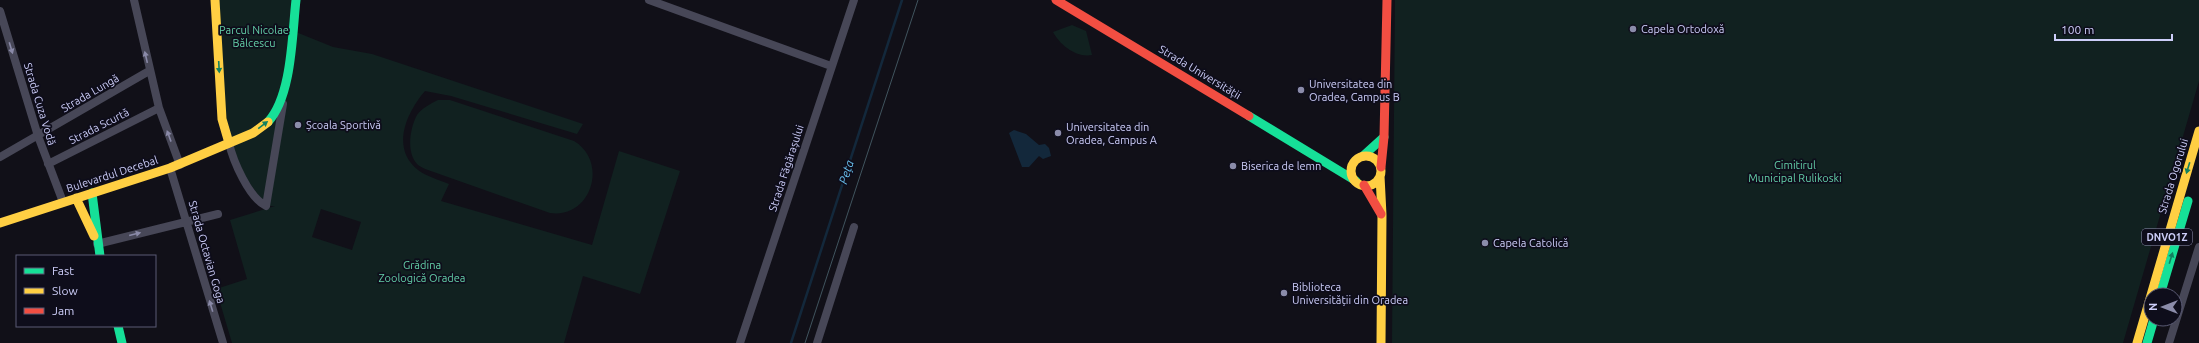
<svg xmlns="http://www.w3.org/2000/svg" width="2199" height="343" font-family="Ubuntu,sans-serif">
<style>
.green{fill:#112120;fill-rule:evenodd}
.water{fill:#13283b}
.lines{fill:none;stroke-linecap:round;stroke-linejoin:round}
.stream{stroke:#13283b;stroke-width:2.5}
.street{stroke:#474757;stroke-width:8}
.fast{stroke:#16e098;stroke-width:9}
.slow{stroke:#ffcf43;stroke-width:9}
.jam{stroke:#f24e42;stroke-width:9}
.tram{stroke:#40545e;stroke-width:1}
.oneway{fill:#8a8aa8}
.oneway2{fill:#128160}
.poi-dot{fill:#8b8caa;stroke:#0e0d1b;stroke-width:1.5}
.labels{text-anchor:middle;dominant-baseline:central;stroke-width:3.5;stroke-linejoin:round;paint-order:stroke}
.shield{fill:#0e0d1b;stroke:#9494b6;stroke-width:1}
.shield-label{font-size:10px;font-weight:bold;fill:#cdcef9}
.poi-label{font-size:11px;fill:#cdcef9;stroke:#0e0d1b;text-anchor:start}
.park-label{font-size:11px;fill:#63cfa7;stroke:#0e0d1b}
.street-label{font-size:11px;fill:#cdcef9;stroke:#0e0d1b}
.water-label{font-size:12px;font-style:italic;fill:#68bfec;stroke:#0e0d1b}
</style>
<rect width="100%" height="100%" fill="#111018"/>
<path class="green" d="M215,0H296L291,30L333,47L372,54L583,124L577,134L451,96L425,91C407,112 390,148 418,170C426,176 439,180 449,184L441,201L592,245L619,151L680,171L640,294L583,276L564,343H232L216,289L247,279L230,220L275,206H266L233,160L229,143ZM321,209L361,222L352,250L312,237Z
M1395,0H2199V81L2123,343H1392Z
M1072,25L1086,31L1092,55C1076,58 1060,45 1053,32Z
M438,100H450L574,141C609,162 591,219 550,213L428,170C425,169 419,166 417,164C406,152 410,128 417,115C422,108 430,104 438,100Z"/>
<path class="water" d="M1014,130L1026,134L1039,145L1045,144L1049,148L1051,156L1043,159L1039,156L1029,167H1022L1009,133Z"/>
<g class="lines">
<path class="stream" d="M791,343L902,0"/>
<path class="street" d="M134,0L159,108L180,165
M649,0L831,66
M0,11L38,136L63,202
M229,143C233,161 249,198 266,206L283,104
M0,157L149,71
M48,164L159,108
M170,168L223,343
M97,244L218,214
M740,343L854,0
M817,343L854,227
M2169,343L2199,247"/>
<path class="fast" d="M1249,116L1356,181
M268,122C292,96 292,35 296,0
M1363,156L1384,137
M92,193L100,256
M2160,295L2188,201
M118,326L122,343
M2147,343L2154,319"/>
<path class="slow" d="M215,0L222,119L229,143
M1351 171a15 15 0 1 1 30 0a15 15 0 1 1-30 0Z
M1380,176L1382,215L1381,343
M76,198L94,236
M0,223L170,168L253,133L268,122
M2137,343L2199,131"/>
<path class="jam" d="M1056,0L1249,116
M1381,167L1384,137L1387,0
M1364,185L1381,214"/>
<path class="tram" d="M805,343L918,0"/>
</g>
<defs><path id="oneway-solid" d="M-6-.8H1V-3.2L6.5 0L1 3.2V.8H-6Z"/></defs>
<g class="oneway">
<use href="#oneway-solid" transform="translate(11 48) rotate(73)"/>
<use href="#oneway-solid" transform="translate(146 57) rotate(-103)"/>
<use href="#oneway-solid" transform="translate(169 136) rotate(-110)"/>
<use href="#oneway-solid" transform="translate(135 234) rotate(-14)"/>
<use href="#oneway-solid" transform="translate(211 306) rotate(-107)"/>
</g>
<g class="oneway2">
<use href="#oneway-solid" transform="translate(219 67) rotate(87)"/>
<use href="#oneway-solid" transform="translate(263 125) rotate(-37)"/>
<use href="#oneway-solid" transform="translate(2188 168) rotate(107)"/>
<use href="#oneway-solid" transform="translate(2171 258) rotate(-73)"/>
</g>
<g class="poi-dot">
<circle cx="1633" cy="29" r="4"/>
<circle cx="1301" cy="90" r="4"/>
<circle cx="298" cy="125" r="4"/>
<circle cx="1058" cy="133" r="4"/>
<circle cx="1233" cy="166" r="4"/>
<circle cx="1485" cy="243" r="4"/>
<circle cx="1284" cy="293" r="4"/>
</g>
<g class="labels">
<rect class="shield" x="2142" y="229" width="50" height="16" rx="3"/>
<g class="shield-label">
<text x="2167" y="237">DNVO1Z</text>
</g>
<g class="poi-label">
<text x="1641" y="29">Capela Ortodoxă</text>
<text x="1309" y="84">Universitatea din<tspan x="1309" dy="13">Oradea, Campus B</tspan></text>
<text x="306" y="125">Școala Sportivă</text>
<text x="1066" y="127">Universitatea din<tspan x="1066" dy="13">Oradea, Campus A</tspan></text>
<text x="1241" y="166">Biserica de lemn</text>
<text x="1493" y="243">Capela Catolică</text>
<text x="1292" y="287">Biblioteca<tspan x="1292" dy="13">Universității din Oradea</tspan></text>
</g>
<g class="park-label">
<text x="254" y="30">Parcul Nicolae<tspan x="254" dy="13">Bălcescu</tspan></text>
<text x="1795" y="165">Cimitirul<tspan x="1795" dy="13">Municipal Rulikoski</tspan></text>
<text x="422" y="265">Grădina<tspan x="422" dy="13">Zoologică Oradea</tspan></text>
</g>
<g class="street-label">
<text transform="translate(1200 72) rotate(31)">Strada Universității</text>
<text transform="translate(90 93) rotate(-30)">Strada Lungă</text>
<text transform="translate(40 104) rotate(73)">Strada Cuza Vodă</text>
<text transform="translate(99 126) rotate(-27)">Strada Scurtă</text>
<text transform="translate(786 168) rotate(-72)">Strada Făgărașului</text>
<text transform="translate(112 174) rotate(-18)">Bulevardul Decebal</text>
<text transform="translate(2173 176) rotate(-73)">Strada Ogorului</text>
<text transform="translate(207 252) rotate(74)">Strada Octavian Goga</text>
</g>
<g class="water-label">
<text transform="translate(846 172) rotate(-72)">Peța</text>
</g>
</g>
<rect x="16" y="255" width="140" height="72" fill="#0e0d1b" stroke="#5a5a74"/>
<rect x="24" y="268" width="20" height="6" fill="#16e098" stroke="#5a5a74"/>
<text x="52" y="275" font-size="12" fill="#cdcef9">Fast</text>
<rect x="24" y="288" width="20" height="6" fill="#ffcf43" stroke="#5a5a74"/>
<text x="52" y="295" font-size="12" fill="#cdcef9">Slow</text>
<rect x="24" y="308" width="20" height="6" fill="#f24e42" stroke="#5a5a74"/>
<text x="52" y="315" font-size="12" fill="#cdcef9">Jam</text>
<g transform="translate(2163 307) rotate(270)"><circle r="19" fill="#0e0d1b" stroke="#5a5a74"/>
<path d="M0-3L7 15L0 10L-7 15Z" fill="#8b8caa"/>
<text y="-6" font-size="11" font-weight="bold" text-anchor="middle" fill="#cdcef9">N</text>
</g>
<path d="M2055 34v6h117v-6" fill="none" stroke="#cdcef9" stroke-width="2"/>
<text x="2061" y="34" font-size="12" fill="#cdcef9" stroke="#0e0d1b" stroke-width="3" paint-order="stroke">100 m</text>
</svg>
